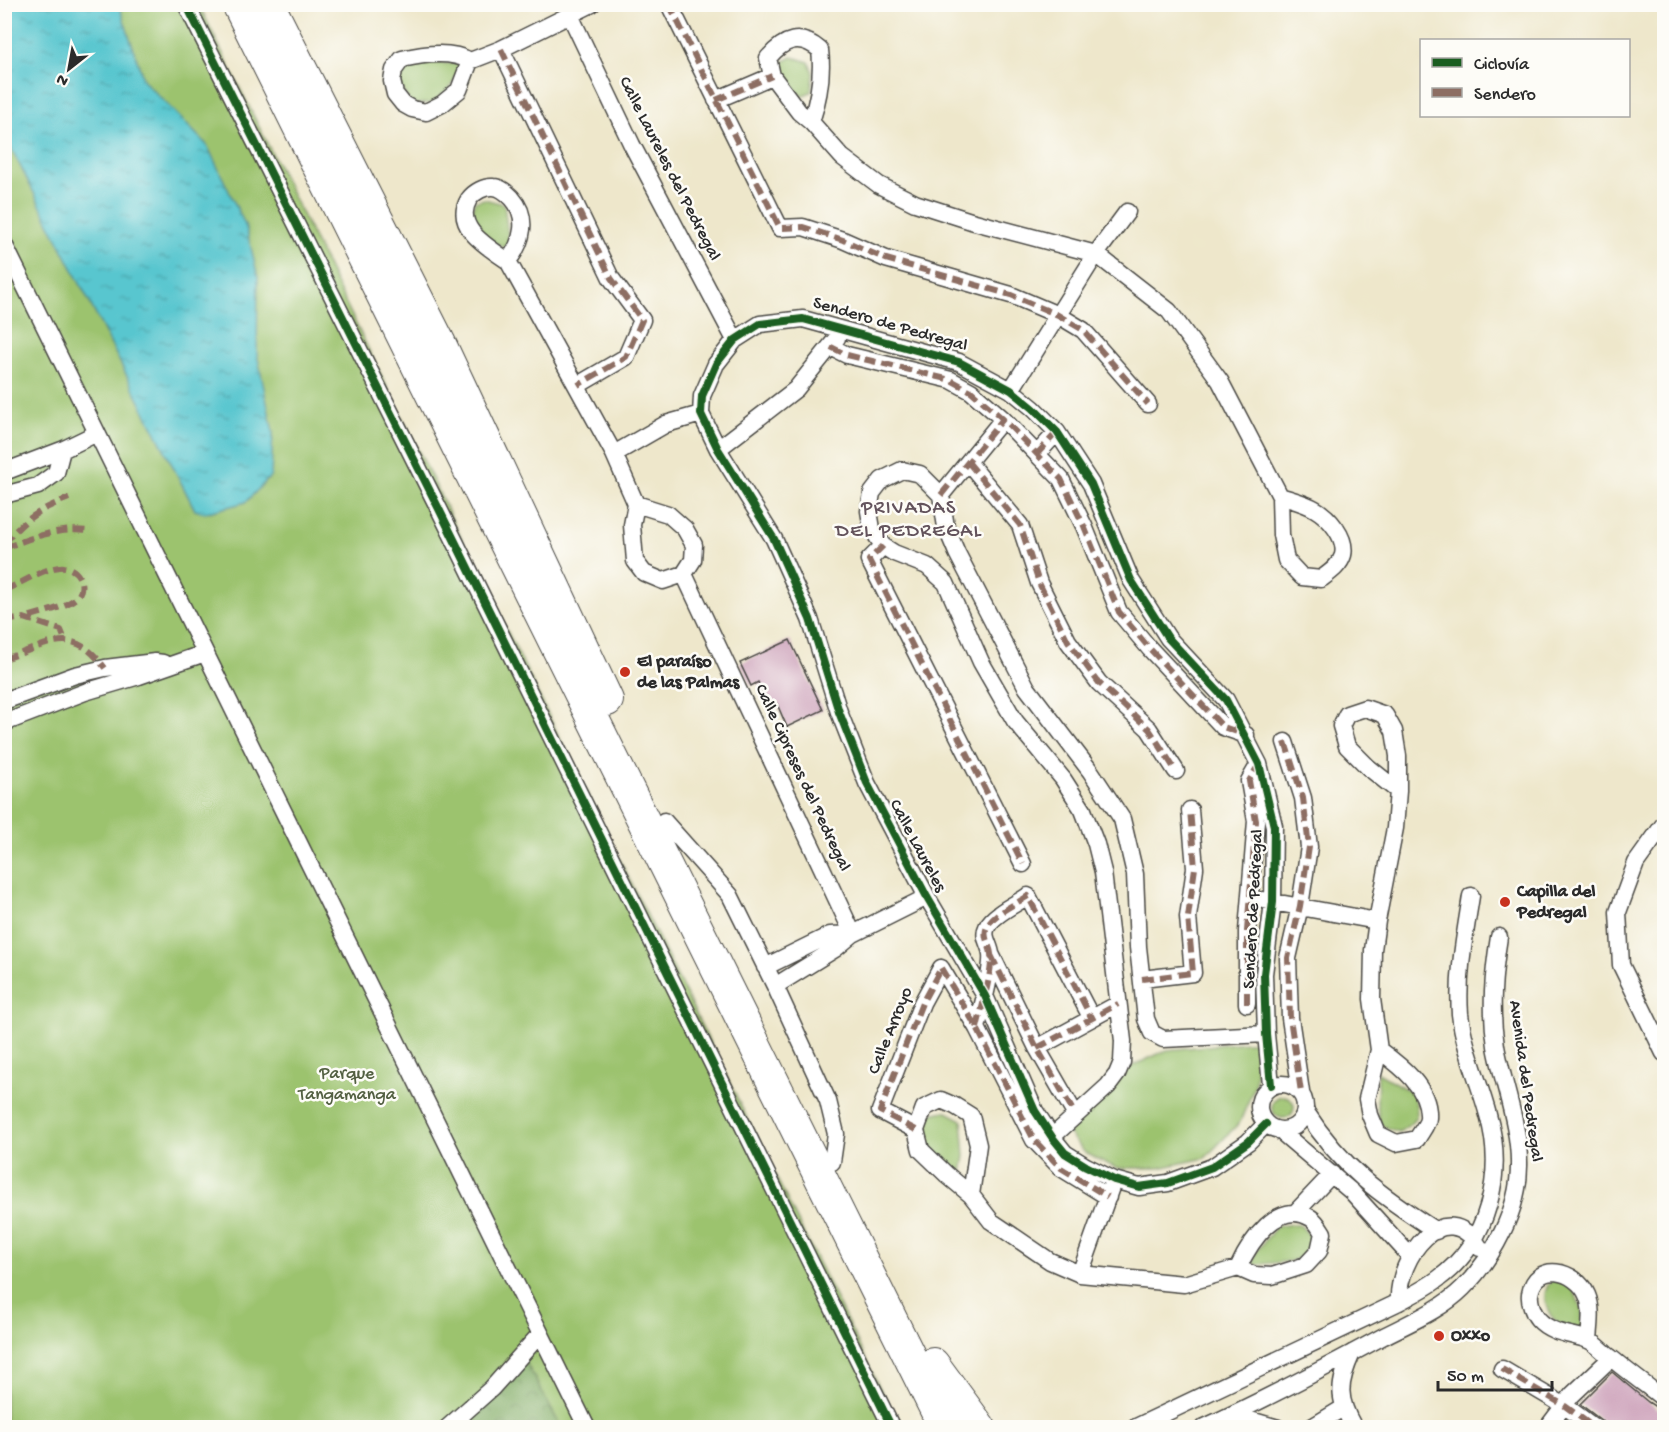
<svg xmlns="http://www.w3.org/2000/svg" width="1669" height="1432" font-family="'Gochi Hand',sans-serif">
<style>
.green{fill:#9cc36e;stroke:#64774c;stroke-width:1.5}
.forest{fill:url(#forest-crowns);stroke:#546a46;stroke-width:1.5}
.water{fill:url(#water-ripples);stroke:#42787d;stroke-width:1.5}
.building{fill:#cb9eb8}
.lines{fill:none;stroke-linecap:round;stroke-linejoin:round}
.street-casing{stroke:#484743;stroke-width:19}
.highway-casing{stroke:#484743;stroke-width:34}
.street{stroke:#fff;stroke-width:16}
.highway{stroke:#fff;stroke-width:32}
.quiet{stroke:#8d6e63;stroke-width:6;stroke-dasharray:12 6;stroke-linecap:butt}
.cycleway-casing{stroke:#fdfcf7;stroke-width:11}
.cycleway{stroke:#1b5e20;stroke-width:8}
.poi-dot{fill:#c8321e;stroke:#fdfcf7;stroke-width:2}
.labels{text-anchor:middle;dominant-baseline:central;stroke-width:5;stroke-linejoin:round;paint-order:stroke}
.street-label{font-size:18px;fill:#2b2b2b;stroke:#fdfcf7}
.poi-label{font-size:18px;font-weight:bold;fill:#2b2b2b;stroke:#fdfcf7;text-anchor:start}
.park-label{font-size:18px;fill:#536042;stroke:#fdfcf7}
.neighbourhood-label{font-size:20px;letter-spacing:1.5px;fill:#63535c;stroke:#fdfcf7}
</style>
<defs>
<pattern id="forest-crowns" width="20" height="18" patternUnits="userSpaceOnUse" patternTransform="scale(1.5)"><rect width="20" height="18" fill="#7da961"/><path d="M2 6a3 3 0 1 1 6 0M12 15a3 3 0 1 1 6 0" fill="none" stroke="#678a50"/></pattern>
<pattern id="water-ripples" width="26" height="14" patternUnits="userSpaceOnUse" patternTransform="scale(1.5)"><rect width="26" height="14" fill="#59c6cf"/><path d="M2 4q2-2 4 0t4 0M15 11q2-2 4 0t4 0" fill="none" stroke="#4aa1a8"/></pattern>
</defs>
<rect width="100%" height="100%" fill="#fdfcf7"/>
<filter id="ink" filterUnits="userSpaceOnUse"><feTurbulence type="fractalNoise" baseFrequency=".0167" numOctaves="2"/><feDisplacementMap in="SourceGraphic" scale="12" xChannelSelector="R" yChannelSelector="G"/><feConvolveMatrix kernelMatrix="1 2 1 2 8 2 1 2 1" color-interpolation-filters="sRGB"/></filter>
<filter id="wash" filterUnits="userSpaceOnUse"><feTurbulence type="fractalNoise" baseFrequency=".008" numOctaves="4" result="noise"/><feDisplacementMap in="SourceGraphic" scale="24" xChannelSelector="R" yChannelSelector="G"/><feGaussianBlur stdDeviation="1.35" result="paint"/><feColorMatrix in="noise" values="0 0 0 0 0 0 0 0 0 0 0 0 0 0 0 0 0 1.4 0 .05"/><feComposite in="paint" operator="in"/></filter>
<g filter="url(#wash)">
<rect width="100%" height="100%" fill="#eee7cb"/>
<path class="green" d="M5,5H199L899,1427L5,1428Z
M792,57L809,62L813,73L811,92L801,96L785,77L783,62Z
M409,62L462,64L451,87L432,103L414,104L409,101L396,79Z
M484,199L504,204L510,250L476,234L472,216L474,202Z
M1246,1042H1259L1255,1085L1240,1122L1205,1158L1159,1168H1116L1085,1153L1065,1129L1128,1068L1167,1050Z
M1378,1073L1413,1093C1420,1115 1419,1120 1399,1132L1380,1125L1377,1103Z
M1272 1107a11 11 0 1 1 22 0a11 11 0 1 1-22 0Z
M945,1111L962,1120L965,1156L961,1178L930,1146L926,1133L931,1114Z
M1292,1224L1301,1226L1311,1237V1253L1291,1261L1252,1265L1256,1252L1276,1227Z
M1560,1277L1572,1286L1582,1310L1583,1329C1575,1329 1567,1328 1560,1324C1543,1314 1537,1283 1560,1277Z"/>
<path class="forest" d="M522,1355L561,1427L460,1428Z"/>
<path class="water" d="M5,4L119,5L144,81L207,145L246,227L258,277L257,354L273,432L271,476L246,502L205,513L195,510L5,136Z"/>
<g id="blocks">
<path class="building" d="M790,640L823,710L787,727L777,704L770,707L758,682L751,686L740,663Z
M1612,1372L1648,1402L1665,1413V1428H1607L1601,1420L1580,1404Z"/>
</g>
</g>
<g filter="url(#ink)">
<use href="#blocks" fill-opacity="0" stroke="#484743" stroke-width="1.5"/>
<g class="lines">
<defs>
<path id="street" d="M186,4L439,509L892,1428
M669,4L780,228L803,227L843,240L886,259L1011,295L1058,315L1083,330L1148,404
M570,15L632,145L735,340
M501,49L611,278L642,320L626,357L578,385
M470,61C451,50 423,54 402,59L394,70L392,81L395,94L403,104L412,109L426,112L442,104L459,90L470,61L501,49L592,4
M716,100L772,76
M811,122C819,98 823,75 820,50C800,33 784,39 768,58L772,76L799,112L811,122L842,157L879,185L915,203L971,221L1096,254L1169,311L1220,381L1280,496L1281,535L1286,560L1302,577L1321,579C1329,573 1340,566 1343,555C1347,538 1329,517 1315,509C1305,503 1292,500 1280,496
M4,244L587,1428
M508,261C523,242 529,217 512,198C507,193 501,187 493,187C485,186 474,192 469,199C452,227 488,247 508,261L614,454L636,504L632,525L635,561L644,573L663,581L684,574L693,560L694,545L685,529L668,514L636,504
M831,347L847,355L951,380L971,391L1003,419L1061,479L1084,526L1119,612L1150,649L1223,727L1246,735
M1011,390L1096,254L1127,212
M718,449L796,389L837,338
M614,454L666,424L701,414
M1037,454L1057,432
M968,462L1020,525L1039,583L1068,641L1099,683L1149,729L1176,771
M4,472L62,450
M4,495L38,486L56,473L62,450L97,433
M941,495L1003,419
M883,546L869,560L1023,864
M684,574L853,934
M4,701L75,675L105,668L155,662L163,663
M4,723L85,692L139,676L205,653
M1285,742L1303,798L1309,847L1300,906L1288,958L1290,1018L1301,1092
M664,821L730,895L775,986L828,1101L836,1134L832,1162
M1664,824L1636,863L1618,912L1621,965L1664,1053
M1263,900L1377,921
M991,954L1037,1048L1075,1114
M765,967L830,935L853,934
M941,968L977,1028L1034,1140L1061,1168L1108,1197
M1142,979L1193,973L1188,917L1195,868L1190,810
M775,986L835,949L853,934L927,897
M1247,1004V931L1256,821L1249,781L1259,764
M977,1028C981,1010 993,971 991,954C990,944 982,937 987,927C993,914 1016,904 1028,896L1091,1017
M1037,1048L1118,1004
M1379,1050C1401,1066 1430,1088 1428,1118C1428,1124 1420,1133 1417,1139L1396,1143L1378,1134L1370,1115L1367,1099L1379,1050L1372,999L1373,950L1377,921L1395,828L1398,791V756L1394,731L1385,715L1365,708L1347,714L1341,726L1347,746L1368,767L1398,791
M1259 1107a23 23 0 1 1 46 0a23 23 0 1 1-46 0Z
M1306,1112C1342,1168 1380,1195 1436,1231
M1266,1124L1248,1142L1212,1167L1168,1183L1139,1187L1114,1180L1086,1166L1065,1153L1052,1137L1035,1111L985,996L927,897L867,783L839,712L810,619L774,539L718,449L701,414L702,396L716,364L735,340L760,324L803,319L959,362L1011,390L1033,408L1057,432L1091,484L1131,580L1168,638L1226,700L1259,764L1274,826L1273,902L1264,974L1266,1034L1271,1085
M916,1130L880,1111L922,1003L941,968
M1279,1130L1352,1192L1410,1256
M1034,1140L1052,1137L1108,1086L1117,1074L1122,1062L1123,1041L1103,872L1096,844L1083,810L1063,779L1015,721L981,662L946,583L927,566L894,553L883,546L872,529L869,511L872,493L882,480L902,470L920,474L941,495L946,527L957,553L1027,688L1091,772L1122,819L1135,874L1138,947L1146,1019L1152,1033L1163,1039L1266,1034
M971,1195L978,1145L971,1116L955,1106L941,1100L924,1108L916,1130L921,1150L947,1175L971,1195L991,1221L1050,1261L1080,1274L1184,1284L1238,1268L1254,1275L1272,1276L1306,1265L1319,1251L1323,1233C1320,1228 1316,1221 1311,1218C1278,1198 1250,1242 1238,1268
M1295,1213L1332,1174
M1080,1274L1111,1187
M1399,1302C1396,1258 1445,1192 1480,1248
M1589,1340C1590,1325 1593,1309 1587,1295C1576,1270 1536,1260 1530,1294C1529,1302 1533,1313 1538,1319C1551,1334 1573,1334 1588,1340C1596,1343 1603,1352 1610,1357C1628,1372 1646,1385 1664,1399
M1352,1353C1338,1384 1337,1398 1354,1428
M1502,1369L1565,1406L1595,1428
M1225,1418L1250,1420L1278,1428
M447,1428L492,1388L540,1334
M1134,1428L1399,1302C1412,1295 1426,1288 1438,1279C1489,1242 1505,1173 1488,1115C1479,1081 1464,1049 1460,1014C1457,974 1465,935 1471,896
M1203,1428C1264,1400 1323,1369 1382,1337C1409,1323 1441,1310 1463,1288C1493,1258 1519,1210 1519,1166C1520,1126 1503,1085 1496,1046C1490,1009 1493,974 1499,937
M1310,1428L1343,1408
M1547,1428L1572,1395L1611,1358"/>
<path id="highway" d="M238,4L945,1428
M268,4L440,344L607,700
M933,1364L980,1428"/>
</defs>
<use href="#street" class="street-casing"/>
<use href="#highway" class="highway-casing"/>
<use href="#street" class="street"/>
<use href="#highway" class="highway"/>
<path class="quiet" d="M669,4L780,228L803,227L843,240L886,259L1011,295L1058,315L1083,330L1148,404
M501,49L611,278L642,320L626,357L578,385
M716,100L772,76
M831,347L847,355L951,380L971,391L1003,419L1061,479L1084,526L1119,612L1150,649L1223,727L1243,734
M1037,454L1057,432
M968,462L1020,525L1039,583L1068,641L1099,683L1149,729L1176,771
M941,495L1003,419
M4,544C23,520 40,509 69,498
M883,546L869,560L1023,864
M4,548C31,538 59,527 88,531
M4,590C23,583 41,569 60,567C77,565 89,586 76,598C63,609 39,613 24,618
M4,621L24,618L61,630L65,640
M4,659C49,645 72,623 105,668
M1285,742L1303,798L1309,847L1300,906L1288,958L1290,1018L1301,1092
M991,955L1037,1048L1075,1114
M941,968L977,1028L1034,1140L1061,1168L1108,1197
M1142,979L1193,973L1188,917L1195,868L1190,810
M1247,1004V931L1256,821L1249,781L1259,764
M977,1028C981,1010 993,971 991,954C990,944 982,937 987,927C993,914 1016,904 1028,896L1091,1017
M1037,1048L1118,1004
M916,1130L880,1111L922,1003L941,968
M1502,1369L1565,1406L1595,1428"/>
<defs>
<path id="cycleway" d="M186,4L439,509L892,1428
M1266,1124L1248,1142L1212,1167L1168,1183L1139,1187L1114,1180L1086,1166L1065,1153L1052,1137L1035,1111L985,996L927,897L867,783L839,712L810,619L774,539L718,449L701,414L702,396L716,364L735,340L760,324L803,319L959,362L1011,390L1033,408L1057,432L1091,484L1131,580L1168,638L1226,700L1259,764L1274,826L1273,902L1264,974L1266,1034L1271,1085"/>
</defs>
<use href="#cycleway" class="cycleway-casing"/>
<use href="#cycleway" class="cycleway"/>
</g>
</g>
<g class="poi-dot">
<circle cx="625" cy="672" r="6"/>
<circle cx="1505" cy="902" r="6"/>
<circle cx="1439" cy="1336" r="6"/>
</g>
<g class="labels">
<g class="street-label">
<text transform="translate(669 169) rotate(63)">Calle Laureles del Pedregal</text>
<text transform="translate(890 325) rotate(16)">Sendero de Pedregal</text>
<text transform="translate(802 778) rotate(65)">Calle Cipreses del Pedregal</text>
<text transform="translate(917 846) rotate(62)">Calle Laureles</text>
<text transform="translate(1254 909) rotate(-87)">Sendero de Pedregal</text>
<text transform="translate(891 1031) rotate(-68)">Calle Arroyo</text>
<text transform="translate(1525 1081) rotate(82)">Avenida del Pedregal</text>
</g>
<g class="poi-label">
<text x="637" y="662">El paraíso<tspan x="637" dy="21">de las Palmas</tspan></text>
<text x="1517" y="892">Capilla del<tspan x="1517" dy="21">Pedregal</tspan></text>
<text x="1451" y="1336">Oxxo</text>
</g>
<g class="park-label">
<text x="347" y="1074">Parque<tspan x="347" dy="21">Tangamanga</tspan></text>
</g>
<g class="neighbourhood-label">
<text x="909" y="509">PRIVADAS<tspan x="909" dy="23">DEL PEDREGAL</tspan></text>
</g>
</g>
<rect width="1669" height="1432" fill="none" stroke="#fdfcf7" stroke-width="24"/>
<rect x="1420" y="39" width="210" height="78" fill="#fdfcf7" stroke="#a9a8a5" stroke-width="1.5"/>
<rect x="1432" y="58" width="30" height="9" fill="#1b5e20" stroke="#a9a8a5" stroke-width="1.5"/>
<text x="1474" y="69" font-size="18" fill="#2b2b2b">Ciclovía</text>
<rect x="1432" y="88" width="30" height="9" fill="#8d6e63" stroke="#a9a8a5" stroke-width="1.5"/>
<text x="1474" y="99" font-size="18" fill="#2b2b2b">Sendero</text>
<g transform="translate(69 69) rotate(211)" stroke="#fdfcf7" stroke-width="4.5" paint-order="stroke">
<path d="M0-4.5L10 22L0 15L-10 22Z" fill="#2b2b2b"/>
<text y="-9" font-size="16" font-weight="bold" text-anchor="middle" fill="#2b2b2b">N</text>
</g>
<path d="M1438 1381v9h114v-9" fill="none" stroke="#2b2b2b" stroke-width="3"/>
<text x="1447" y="1381" font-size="18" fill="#2b2b2b" stroke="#fdfcf7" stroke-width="4.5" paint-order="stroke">50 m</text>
</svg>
